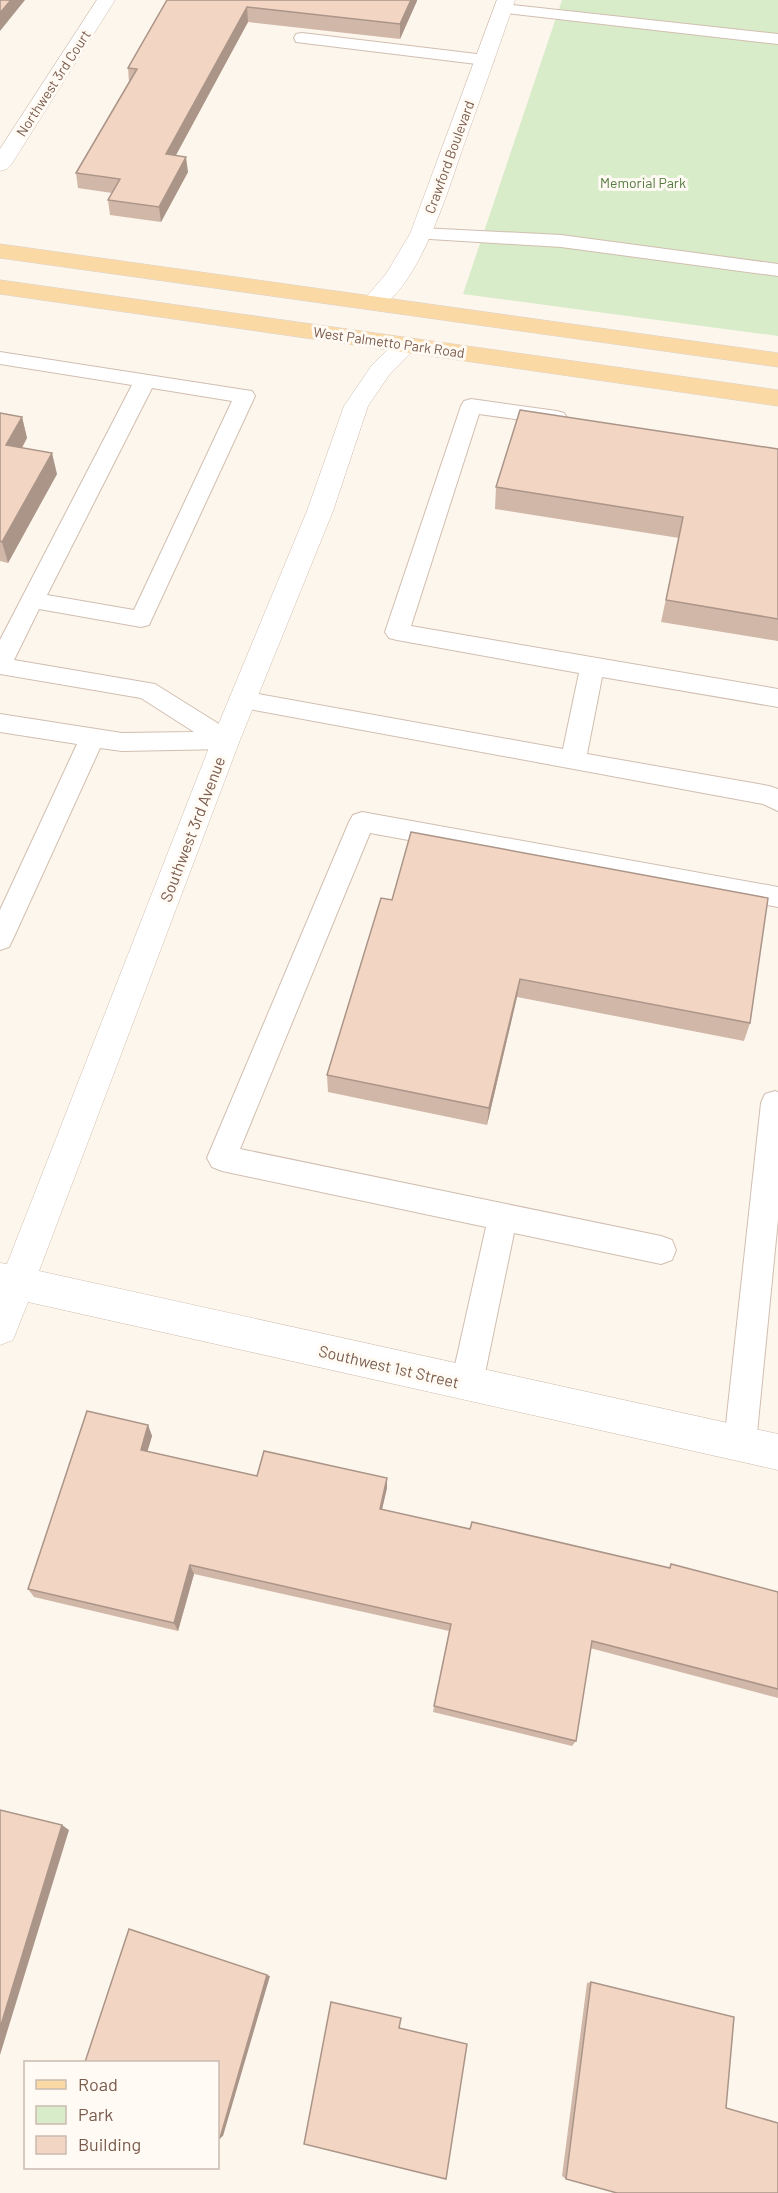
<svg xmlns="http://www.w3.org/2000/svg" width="778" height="2193" font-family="Barlow,sans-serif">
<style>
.green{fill:#d8ecc9}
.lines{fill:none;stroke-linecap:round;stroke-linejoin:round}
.lane-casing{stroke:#d1beb0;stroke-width:2}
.street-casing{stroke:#d1beb0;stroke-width:1}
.primary-casing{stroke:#dad1cd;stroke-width:1}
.lane{fill:#fff;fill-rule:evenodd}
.street{fill:#fff;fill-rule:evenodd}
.primary{fill:#fbd9a5;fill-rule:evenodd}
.wall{fill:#d1b7a8}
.shaded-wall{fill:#aa9588}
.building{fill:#f3d5c3;stroke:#aa9588;stroke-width:1.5}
.labels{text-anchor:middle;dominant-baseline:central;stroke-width:6;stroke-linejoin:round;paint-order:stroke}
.far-street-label{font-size:14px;fill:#7a5c4d;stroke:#fffaf3}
.far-park-label{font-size:14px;fill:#537a41;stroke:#fffaf3}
.street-label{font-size:16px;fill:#7a5c4d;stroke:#fffaf3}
</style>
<rect width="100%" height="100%" fill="#fdf6ec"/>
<path class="green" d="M562,0H778V336L463,294Z"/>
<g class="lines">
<defs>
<path id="lane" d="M503,4L778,34V44L497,12L495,9Z
M302,33L485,55L491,56L494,60L491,64L485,65L296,42L294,38L296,34Z
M421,228L561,235L778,264V276L561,247L414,238L412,234L414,230Z
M0,352L245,390L252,391L255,396L149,625L141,627L39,609L14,660L155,684L235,734L238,740L235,746L226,749L122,751L100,748L13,939L9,947L0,950V910L77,744L0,732V714L122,733L194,732L141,698L0,674V640L132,385L0,364ZM152,388L232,401L134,610L47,595Z
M471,399L557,411L564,413L567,418L564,423L557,425L479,414L411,626L778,689V707L602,677L587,754L769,786L778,789V811L763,804L233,706L230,700L233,694L242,691L563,749L579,673L397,640L389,638L385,632L461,406L464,401Z
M362,812L778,887V907L370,833L240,1149L661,1236L672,1240L676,1250L672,1260L661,1264L514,1233L483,1383L478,1394L467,1398L456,1394L451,1383L486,1227L222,1171L212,1167L207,1158L349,822L353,815Z
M775,1091L778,1092V1219L756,1443L751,1454L740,1459L729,1454L724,1443L761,1103L765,1094Z"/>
<path id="street" d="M97,0H115L11,165L7,169L0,171V149Z
M497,0H515C500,44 484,89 468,133C451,180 424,278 381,307C376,311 370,309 364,308L361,303L386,274L410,234Z
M406,338L414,340L418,345L389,375L368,406L333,511L240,740L39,1271L778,1434V1470L28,1302L13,1340L0,1345V1263L7,1264L212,740L307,511L344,406L372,365L398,340Z"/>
<path id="primary" d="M0,244L778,353V367L0,258Z
M0,280L778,390V406L0,294Z"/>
</defs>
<use href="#lane" class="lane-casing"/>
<use href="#street" class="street-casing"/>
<use href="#primary" class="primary-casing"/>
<use href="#lane" class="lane"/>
<use href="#street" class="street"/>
<use href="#primary" class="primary"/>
</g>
<path class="wall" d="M167,0H417L400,39L248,22L175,156L188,172L161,222L110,215L108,200L112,193L78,188L76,173L129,82L128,68Z
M0,413L22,417L27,438L22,448L57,474L8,563L0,561Z
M778,449V641L661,622L679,538L495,509L496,487Z
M381,898L750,1023L744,1041L517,997L487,1125L328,1092L327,1075Z
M148,1425L152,1436L147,1451L257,1476L387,1478V1488L382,1509L470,1529L669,1568L671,1564L778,1592V1698L590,1648L576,1741L572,1746L433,1712L449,1631L194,1574L178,1631L34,1597L28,1589Z
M591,1982L726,2108L566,2179L562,2176L587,1983Z"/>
<path class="shaded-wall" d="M11,0H25L0,31V13Z
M411,0H417V1L400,39V24Z
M247,7L248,22L168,170L166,154Z
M186,157L188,172L161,222L159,207Z
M22,417L27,438L11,467L6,445Z
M52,453L57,474L8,563L2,542Z
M520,979L517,997L487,1125L489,1108Z
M148,1425L152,1436L145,1460L141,1450Z
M387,1478V1488L380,1518V1509Z
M190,1565L194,1574L178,1631L174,1623Z
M62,1825L69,1830L0,2055V2028Z
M267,1975L270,1976L223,2136L220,2138Z"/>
<path class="building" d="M0,0H11L0,13Z
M167,0H411L400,24L247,7L166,154L186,157L159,207L108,200L120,179L76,173L137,69L128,68Z
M520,410L778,449V619L666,600L683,517L496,487Z
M0,413L22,417L6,445L52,453L2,542L0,541Z
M411,832L768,898L750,1023L520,979L489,1108L327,1075L381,898L392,900Z
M87,1411L148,1425L141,1450L257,1476L264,1451L387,1478L380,1509L470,1529L472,1522L670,1568L671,1564L778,1592V1689L592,1641L576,1741L434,1706L451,1624L190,1565L174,1623L28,1589Z
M0,1810L62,1825L0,2028Z
M129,1929L267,1975L220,2138H218V2062H85Z
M591,1982L734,2017L726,2108L778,2123V2193H617L566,2179Z
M331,2002L401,2018L399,2028L467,2044L446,2179L304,2144Z"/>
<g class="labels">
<g class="far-street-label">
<text transform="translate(53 83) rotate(-57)">Northwest 3rd Court</text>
<text transform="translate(449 157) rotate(-70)">Crawford Boulevard</text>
<text transform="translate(389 342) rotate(8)">West Palmetto Park Road</text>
</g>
<g class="far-park-label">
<text x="643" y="182">Memorial Park</text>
</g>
<g class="street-label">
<text transform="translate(192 829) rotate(-69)">Southwest 3rd Avenue</text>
<text transform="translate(389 1366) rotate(13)">Southwest 1st Street</text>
</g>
</g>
<rect x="24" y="2061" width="195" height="108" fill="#fffaf3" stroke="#cabbb1" stroke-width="1.5"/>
<rect x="36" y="2080" width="30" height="9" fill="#fbd9a5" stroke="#cabbb1" stroke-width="1.5"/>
<text x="78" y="2091" font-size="18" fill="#7a5c4d">Road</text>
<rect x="36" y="2106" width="30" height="18" fill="#d8ecc9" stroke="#cabbb1" stroke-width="1.5"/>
<text x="78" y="2121" font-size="18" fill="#7a5c4d">Park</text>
<rect x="36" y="2136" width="30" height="18" fill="#f3d5c3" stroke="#cabbb1" stroke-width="1.5"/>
<text x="78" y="2151" font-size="18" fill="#7a5c4d">Building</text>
</svg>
